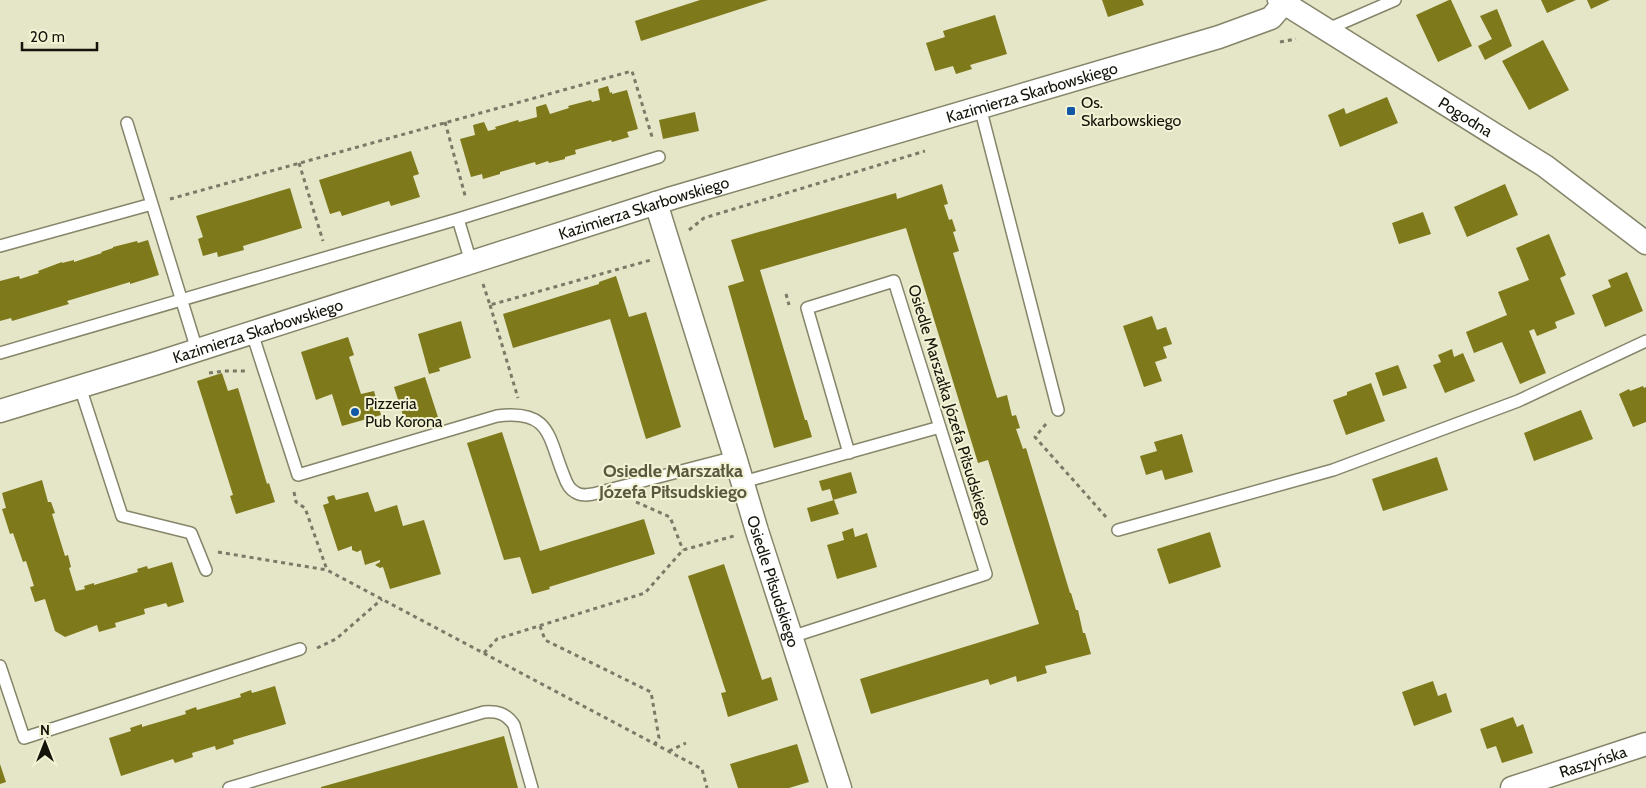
<svg xmlns="http://www.w3.org/2000/svg" width="1646" height="788" font-family="Cabin,sans-serif">
<style>
.building{fill:#7e791a}
.lines{fill:none;stroke-linecap:round;stroke-linejoin:round}
.lane-casing{stroke:#85856a;stroke-width:14}
.street-casing{stroke:#85856a;stroke-width:25}
.path{stroke:#7a7a66;stroke-width:3;stroke-dasharray:4 4;stroke-linecap:butt}
.lane{stroke:#fff;stroke-width:11}
.street{stroke:#fff;stroke-width:22}
.poi-dot{fill:#1256a6;stroke:#f2f2d5;stroke-width:2}
.labels{text-anchor:middle;dominant-baseline:central;stroke-width:4;stroke-linejoin:round;paint-order:stroke}
.street-label{font-size:16px;fill:#14140a;stroke:#f2f2d5}
.poi-label{font-size:16px;fill:#14140a;stroke:#f2f2d5;text-anchor:start}
.neighbourhood-label{font-size:18px;font-weight:bold;fill:#5a5940;stroke:#f2f2d5}
</style>
<rect width="100%" height="100%" fill="#e5e5c8"/>
<path class="building" d="M700,0H768L641,41L635,21Z
M1102,0H1142L1144,5L1108,17Z
M1449,0H1451L1472,46L1438,62L1416,15Z
M1541,0H1576L1547,13Z
M1587,0H1610L1591,9Z
M1497,9L1512,46L1485,60L1478,46L1492,39L1480,16Z
M995,15L1007,54L970,65L972,69L956,74L953,66L935,71L926,43L945,37L943,31Z
M1543,40L1569,90L1529,110L1502,61Z
M608,86L610,93L612,92V94L627,90L638,129L627,132L629,137L612,142L611,140L575,150L576,154L565,157V159L549,163L548,161L536,165L535,162L500,172V174L483,179L482,174L471,177L460,139L475,135L473,125L484,122L488,131L496,129L495,127L518,120L519,122L537,117L536,107L546,104L550,114L569,108L568,106L591,100L592,102L600,100L598,89Z
M1387,97L1398,123L1340,147L1328,115L1344,108L1346,114Z
M695,112L699,131L663,139L659,120Z
M411,151L419,174L413,176L420,197L391,206L389,201L342,216L340,211L330,214L319,180Z
M942,184L948,204L944,205L949,220L952,219L956,231L953,232L959,251L953,253L997,398L1007,395L1012,416L1016,415L1020,428L1016,429L1023,449L1026,448L1070,593H1071L1076,610H1078L1083,633H1085L1091,654L1045,666L1047,673L1017,682L1016,676L990,685L988,679L871,714L860,679L1039,624L988,460L978,463L906,228L760,270L805,420H807L812,437L774,448L728,286L744,281L731,240L896,193L897,199Z
M1505,184L1518,215L1467,237L1454,207Z
M290,188L302,228L243,246L244,250L218,257L217,252L203,256L198,239L203,237L196,216Z
M1423,212L1431,234L1399,244L1392,223Z
M1549,234L1566,275L1560,278L1575,314L1555,322L1557,328L1537,336L1534,329L1529,331L1546,373L1520,384L1502,342L1474,353L1466,332L1507,315L1498,292L1529,280L1516,248Z
M148,240L159,275L130,284V282L67,301L69,304L12,321L11,318L0,321V281L19,276L20,279L39,273L38,271L62,262V263L74,260V262L102,253L101,252L113,248V247L137,241L138,243Z
M1627,272L1643,311L1605,327L1592,295L1611,287L1608,280Z
M616,276L629,317L646,312L681,427L646,439L610,319L513,348L503,314L599,284V282Z
M1152,316L1157,330L1166,327L1172,344L1163,347L1167,358L1155,362L1162,381L1144,387L1123,326Z
M461,321L471,358L439,368L440,371L429,374L418,334Z
M348,337L354,355L349,357L361,394L374,391L381,415L342,426L332,394L316,400L301,352Z
M1452,349L1454,357L1463,353L1475,381L1445,393L1433,365L1441,362L1438,355Z
M1398,365L1407,388L1383,396L1375,373Z
M222,373L228,391L238,388L267,484L269,483L275,502L236,514L230,496L233,495L197,381Z
M425,377L438,417L407,428L394,387Z
M1371,383L1385,421L1346,435L1333,400L1347,395V392Z
M1643,386L1644,388L1646,387V422L1633,427L1619,394L1629,389L1630,391Z
M1581,410L1593,439L1534,461L1524,433Z
M502,432L540,551L644,519L655,554L549,587L550,589L532,594L520,557L504,560L467,443Z
M1182,434L1193,472L1165,480L1162,470L1146,475L1140,456L1157,451L1154,442Z
M1437,457L1448,490L1383,511L1372,479Z
M851,472L857,493L833,500L830,489L822,491L819,481Z
M42,480L48,502H51L55,513L52,514L65,556L68,555L71,567L69,568L76,591L85,589L84,586L94,583V585L138,572L137,569L147,566L148,569L172,562L184,602L168,607L166,603L144,609L145,614L115,623L116,627L99,632L97,625L65,637L55,631L45,599L35,602L30,587L34,586L26,561L23,562L13,533L10,534L2,509L6,508L2,493Z
M368,492L375,512L397,505L403,526L424,520L441,574L390,589L383,567L380,568L375,565L380,562V560L365,565L361,550L357,552L352,550V546L338,551L323,505L329,503L327,497L334,495L336,500Z
M834,500L839,514L811,522L807,508Z
M853,528L855,537L867,533L877,567L837,579L827,545L844,540L842,532Z
M1210,532L1221,567L1169,584L1157,549Z
M724,564L762,680L771,677L778,700L728,717L721,693L726,692L688,576Z
M1433,681L1438,696L1446,693L1452,712L1414,726L1402,692Z
M275,686L286,724L233,740L234,744L216,750L215,746L192,753L193,757L175,763L173,759L121,776L109,738L131,731L130,728L142,724V727L186,714L185,711L196,707L197,710L241,697L240,694L251,690L252,693Z
M1513,717L1517,727L1523,724L1533,753L1502,763L1496,746L1487,749L1480,729Z
M504,736L518,788H321V787Z
M797,744L809,782L789,788H738L730,764Z
M0,764L6,782L0,784Z"/>
<g class="lines">
<defs>
<path id="lane" d="M1328,29L1395,0
M980,107L1058,410
M127,123L197,350
M0,246L152,204
M471,262L458,219L659,157
M252,333L298,475L497,416C551,409 548,437 564,476C566,482 569,489 575,492C581,496 587,495 593,494L735,457
M0,353L458,219
M80,387L122,516L191,533L206,570
M743,482L940,427
M1118,530L1333,470L1518,401L1646,341
M791,637L986,574L894,281L807,308L849,453
M0,666L24,738L300,649
M229,788L484,712C497,711 506,713 514,725L532,788"/>
<g id="street">
<path id="s1" d="M1279,0L1545,166L1646,243"/>
<path id="s2" d="M656,203L735,457L757,531L840,788"/>
<path id="s3" d="M0,411L154,364L672,198L1219,37L1271,18L1284,3"/>
<path id="s4" d="M1512,788L1646,744"/>
</g>
</defs>
<use href="#lane" class="lane-casing"/>
<use href="#street" class="street-casing"/>
<path class="path" d="M1280,42L1296,39
M445,122L466,199
M299,163L323,241
M170,199L632,71L653,140
M689,230L704,218L925,151
M483,284L490,305L651,260
M786,294L789,305
M490,305L518,398
M209,373L224,371H245
M1046,424L1035,437L1106,517
M294,492L296,502L305,508L327,570
M636,502L670,517L683,550
M218,552L327,570L702,769L707,788
M540,626L545,640L651,692L659,738L655,744
M317,648L336,639L382,599
M484,653L497,639L645,593L683,550L734,536
M669,751L686,743"/>
<use href="#lane" class="lane"/>
<use href="#street" class="street"/>
</g>
<g class="poi-dot">
<rect x="1066" y="106" width="10" height="10" rx="2.5"/>
<circle cx="355" cy="412" r="5"/>
</g>
<g class="labels">
<g class="street-label">
<text stroke="none"><textPath href="#s3" startOffset="1080">Kazimierza Skarbowskiego</textPath></text>
<text stroke="none"><textPath href="#s1" startOffset="220">Pogodna</textPath></text>
<text stroke="none"><textPath href="#s3" startOffset="675">Kazimierza Skarbowskiego</textPath></text>
<text stroke="none"><textPath href="#s3" startOffset="270">Kazimierza Skarbowskiego</textPath></text>
<text transform="translate(950 405) rotate(73)">Osiedle Marszałka Józefa Piłsudskiego</text>
<text stroke="none"><textPath href="#s2" startOffset="396">Osiedle Piłsudskiego</textPath></text>
<text stroke="none"><textPath href="#s4" startOffset="85">Raszyńska</textPath></text>
</g>
<g class="poi-label">
<text x="1081" y="102">Os.<tspan x="1081" dy="18">Skarbowskiego</tspan></text>
<text x="365" y="403">Pizzeria<tspan x="365" dy="18">Pub Korona</tspan></text>
</g>
<g class="neighbourhood-label">
<text x="673" y="471">Osiedle Marszałka<tspan x="673" dy="21">Józefa Piłsudskiego</tspan></text>
</g>
</g>
<g transform="translate(45 743)" stroke="#f2f2d5" stroke-width="4" paint-order="stroke">
<path d="M0-4L9 19L0 12L-9 19Z" fill="#14140a"/>
<text y="-8" font-size="14" font-weight="bold" text-anchor="middle" fill="#14140a">N</text>
</g>
<path d="M22 42v8h75v-8" fill="none" stroke="#14140a" stroke-width="2.5"/>
<text x="30" y="42" font-size="15" fill="#14140a" stroke="#f2f2d5" stroke-width="4" paint-order="stroke">20 m</text>
</svg>
